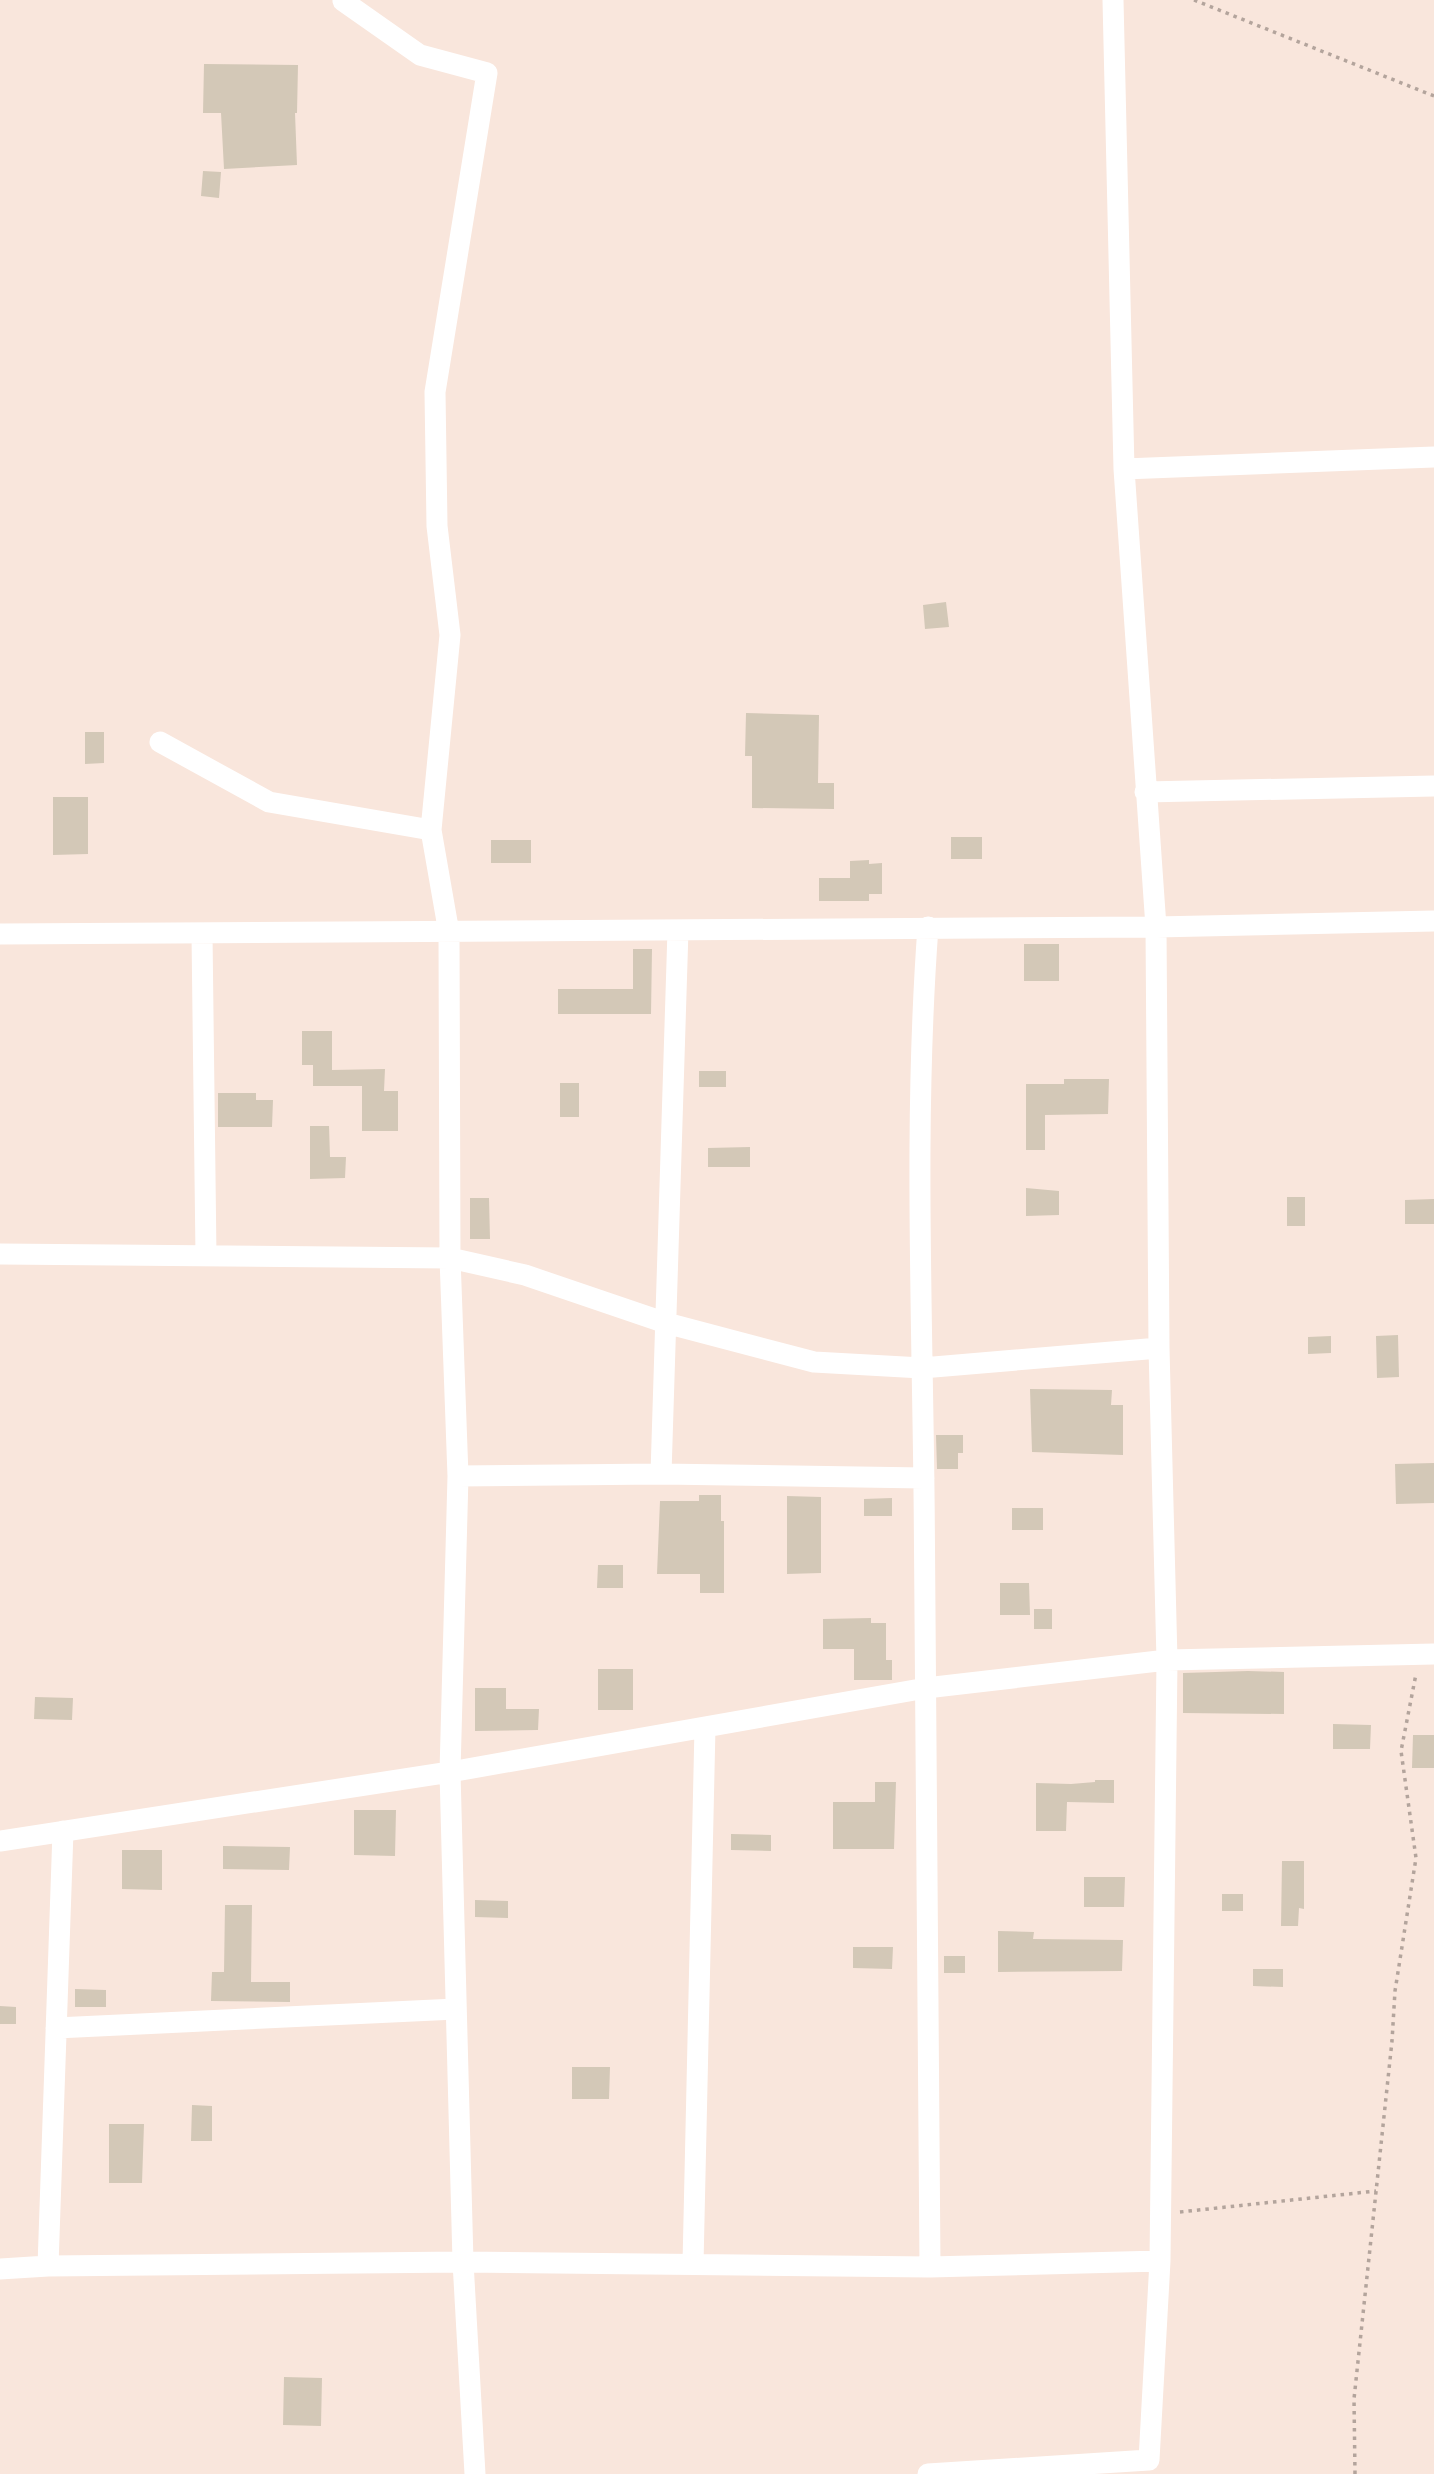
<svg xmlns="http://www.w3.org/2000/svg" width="1434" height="2474" font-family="'Titillium Web',sans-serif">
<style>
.building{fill:#d3c8b7}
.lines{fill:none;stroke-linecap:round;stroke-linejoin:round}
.path{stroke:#b3a49c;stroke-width:3.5;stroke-dasharray:3.5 5;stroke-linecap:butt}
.minor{stroke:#fff;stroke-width:21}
</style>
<rect width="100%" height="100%" fill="#f9e6dc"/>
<path class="building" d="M204,64L298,65L297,113H295L297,165L224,169L221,113H203Z
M203,171L221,172L219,198L201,196Z
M946,602L949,627L925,629L923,605Z
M746,713L819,715L818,783H834V809L752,808V756H745Z
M85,732H104V763L85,764Z
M53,797H88V854L53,855Z
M951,837H982V859H951Z
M491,840H531V863H491Z
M869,860V864L882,863V894H869V901H819V878H850V861Z
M1024,944H1059V981H1024Z
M633,949H652L651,1014H558V989H633Z
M302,1031H332V1070L385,1069L384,1091H398V1131H362V1086H313V1065H302Z
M699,1071H726V1087H699Z
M1064,1079H1109L1108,1114L1045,1115V1150H1026V1084H1064Z
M560,1083H579V1117H560Z
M218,1093H256V1100H273L272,1127H218Z
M310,1126H329L330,1157H346L345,1178L310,1179Z
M750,1147V1167H708V1148Z
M1026,1188L1059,1191V1215L1026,1216Z
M1287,1197H1305V1226H1287Z
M470,1198H489L490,1239H470Z
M1434,1199V1224H1405V1200Z
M1398,1335L1399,1377L1377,1378L1376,1336Z
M1331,1336V1353L1308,1354V1337Z
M1030,1389L1112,1390L1111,1405H1123V1455L1032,1452Z
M936,1435H963V1453H958V1469H937Z
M1434,1463V1503L1396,1504L1395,1464Z
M699,1495H721V1521H724V1593H700V1574H657L660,1501H699Z
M787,1496L821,1497V1573L787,1574Z
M892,1498V1516H864V1499Z
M1012,1508H1043V1530H1012Z
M598,1565H623V1588H597Z
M1000,1583H1029L1030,1615H1000Z
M1034,1609H1052V1629H1034Z
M871,1618V1623H886V1660H892V1680H854V1649H823V1619Z
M598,1669H633V1710H598Z
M1248,1671L1284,1672V1714L1183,1713V1673Z
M475,1688H506V1709H539L538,1730L475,1731Z
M35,1697L73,1698L72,1720L34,1719Z
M1333,1724L1371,1725L1370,1749H1333Z
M1413,1735H1434V1768H1412Z
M1095,1780H1114V1803L1067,1802L1066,1831H1036V1783L1071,1784L1095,1782Z
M875,1782H896L894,1849H833V1802H875Z
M354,1810H396L395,1856L354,1855Z
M731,1834L771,1835V1851L731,1850Z
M223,1846L290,1847L289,1870L223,1869Z
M122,1850H162V1890L122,1889Z
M1282,1861H1304V1909L1299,1908L1298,1926H1281Z
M1084,1877H1125L1124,1907H1084Z
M1222,1894H1243V1911H1222Z
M475,1900L508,1901V1918L475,1917Z
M225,1905H252L251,1982H290V2002L211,2001L212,1972H224Z
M998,1931L1034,1932L1033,1939L1123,1940L1122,1971L998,1972Z
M853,1947H893L892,1969L853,1968Z
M944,1956H965V1973H944Z
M1253,1969H1283V1987L1253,1986Z
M75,1989L106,1990V2007H75Z
M0,2006L16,2007V2024H0Z
M572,2067H610L609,2099H572Z
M192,2105L212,2106V2141H191Z
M109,2124H144L142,2183H109Z
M284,2377L322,2378L321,2426L283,2425Z"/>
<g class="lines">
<path class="path" d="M1194,0L1434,96
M1180,2212L1376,2191
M1355,2474L1354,2399L1392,2041L1395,1991L1416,1858L1401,1751L1416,1674"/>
<path class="minor" d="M343,1L420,55L487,73L435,392L437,526L450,635L431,830L449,933L450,1258L458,1476L450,1772L463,2262L475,2474
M1124,469L1434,457
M160,742L269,802L431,830
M1145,792L1434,786
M928,927C914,1115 922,1304 924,1492C927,1750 928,2008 930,2267
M0,934L1156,927L1434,921
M202,934L206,1256
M0,1254L450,1258L525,1275L666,1323L814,1362L922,1368L1159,1348
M661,1474L678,930
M458,1476L661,1474L924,1478
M0,1841L450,1772L926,1688L1167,1660L1434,1654
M56,2028L456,2009
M693,2264L705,1727
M48,2266L63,1831
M0,2269L48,2266L463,2262L930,2267L1160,2261
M928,2474L1149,2460L1160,2261L1167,1660L1159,1348L1156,927L1124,469L1113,0"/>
</g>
</svg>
